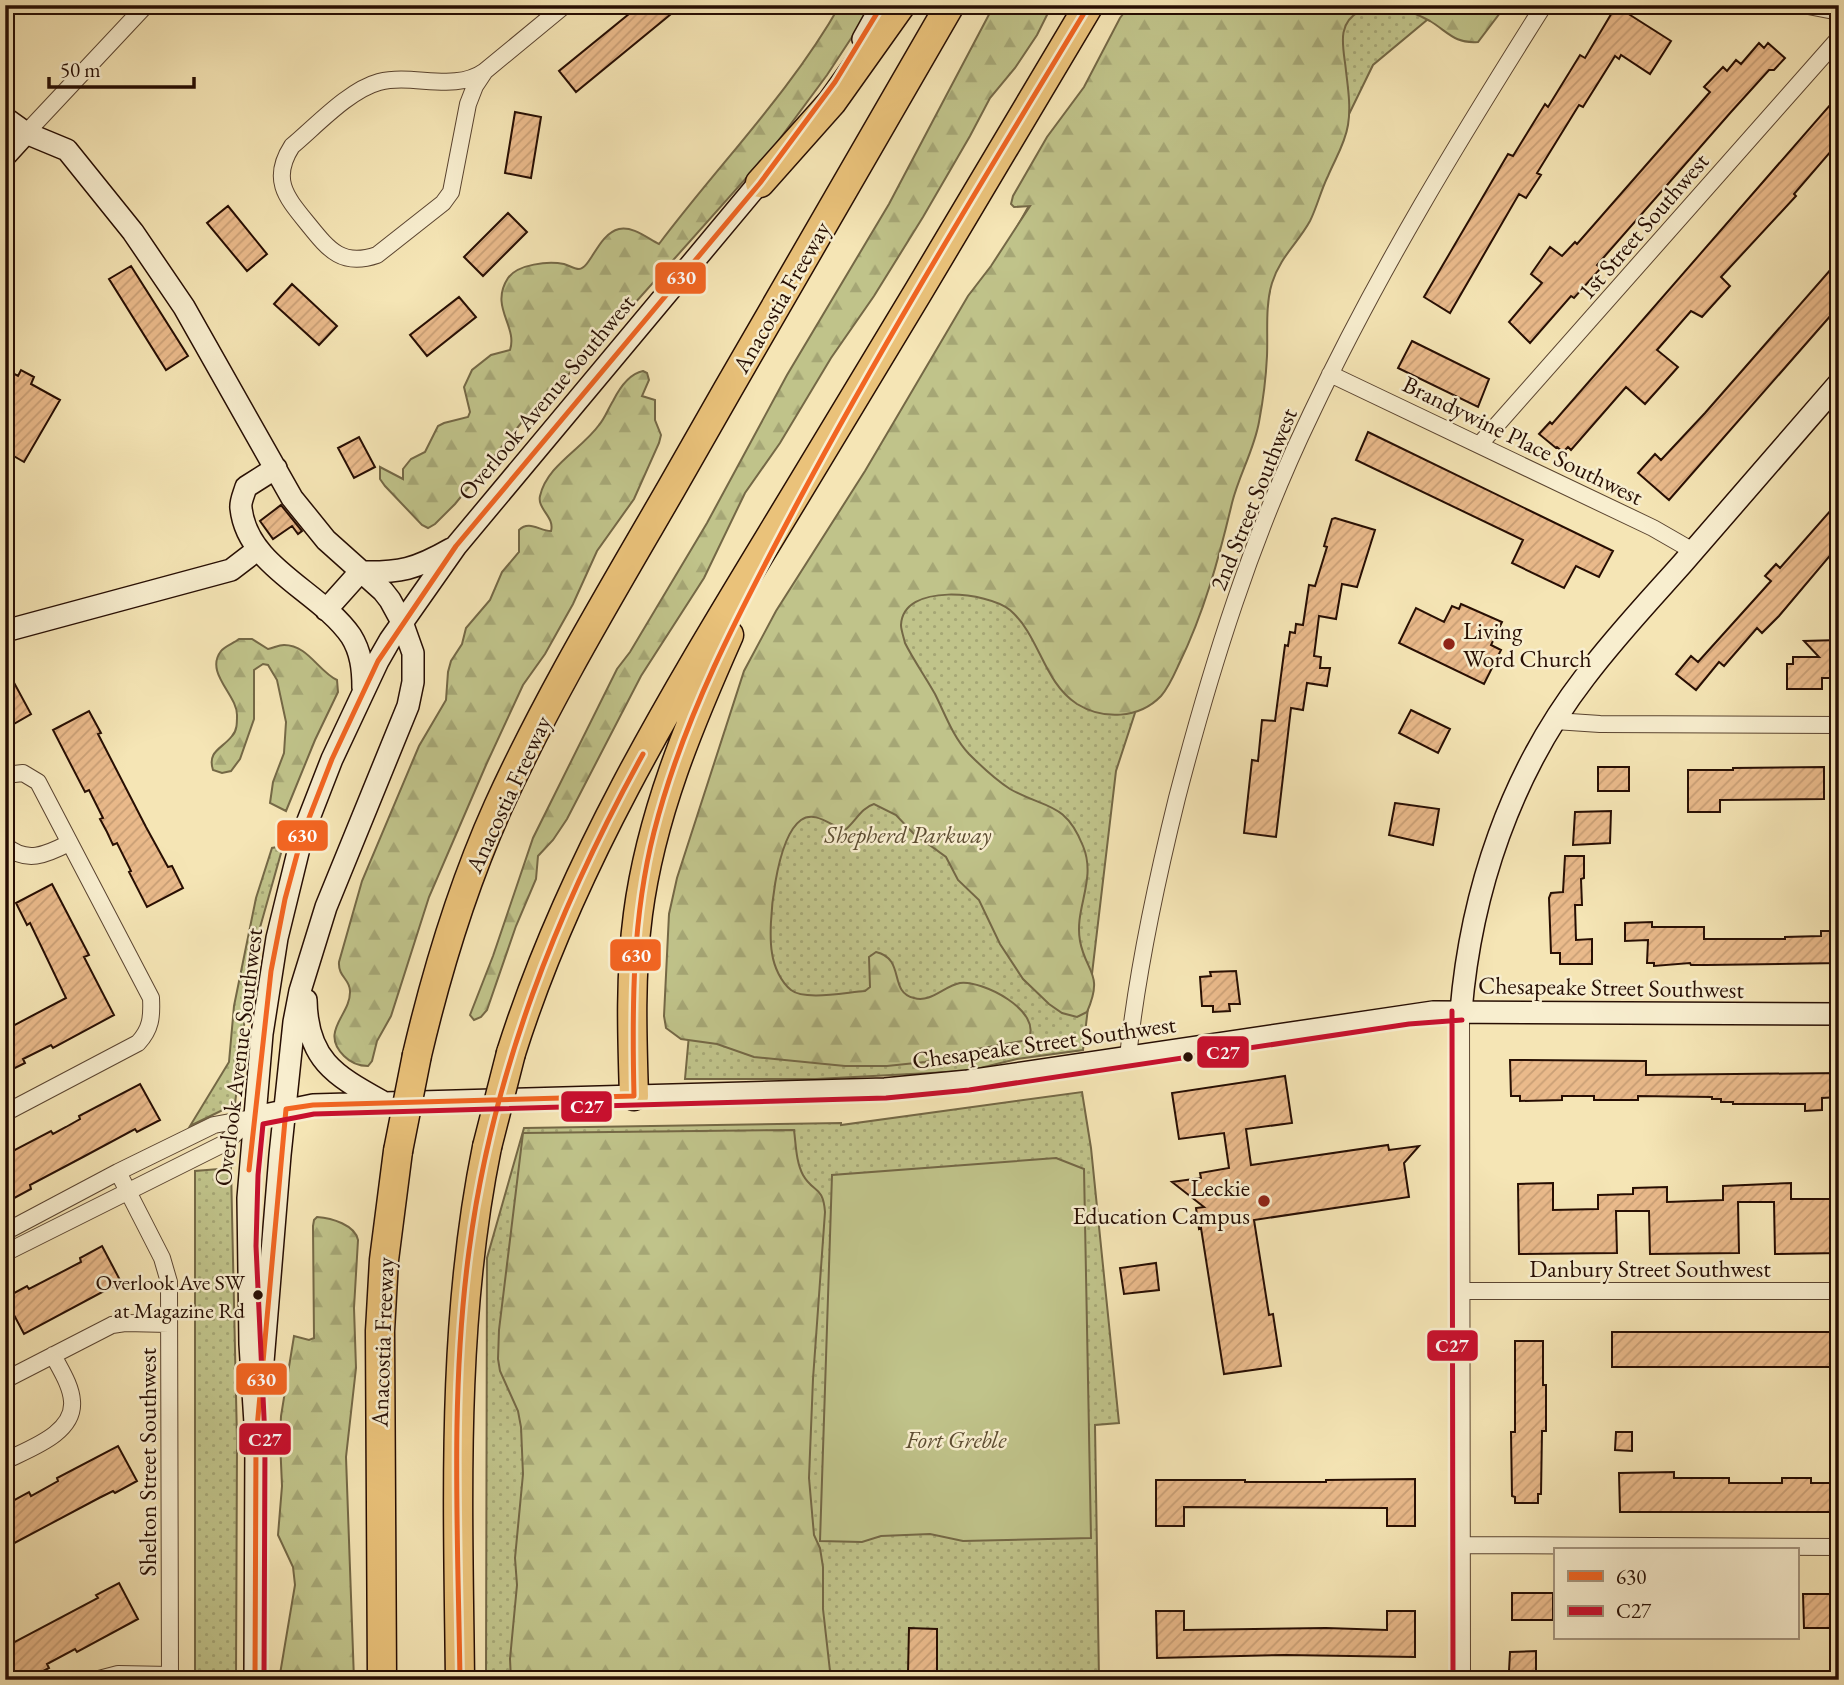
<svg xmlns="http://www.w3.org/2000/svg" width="1844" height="1685" font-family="'EB Garamond',serif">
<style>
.green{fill:url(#green-dots);stroke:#746846;stroke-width:2}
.forest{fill:url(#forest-firs);stroke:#746846;stroke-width:2}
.pitch{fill:#c0c38a;stroke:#746846;stroke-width:2}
.building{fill:url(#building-hatch);stroke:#270e03;stroke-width:2}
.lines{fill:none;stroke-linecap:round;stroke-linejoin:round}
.street-casing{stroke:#5a4430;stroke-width:18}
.secondary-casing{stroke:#270e03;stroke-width:24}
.highway-casing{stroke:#270e03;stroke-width:31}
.street{stroke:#f8eecf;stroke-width:16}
.secondary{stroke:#f8eecf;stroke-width:21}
.highway{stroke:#eac27a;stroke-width:28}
.highway-bridge-casing{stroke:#270e03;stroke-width:31;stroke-linecap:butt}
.highway-bridge{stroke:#eac27a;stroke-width:28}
.bus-1-casing{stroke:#f8eecf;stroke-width:10}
.bus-2-casing{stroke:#f8eecf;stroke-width:10}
.bus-1{stroke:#f26522;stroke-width:5}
.bus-2{stroke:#c8102e;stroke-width:5}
.poi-dot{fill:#8f2418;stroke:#f8eecf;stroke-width:2.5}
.bus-dot{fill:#270e03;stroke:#f8eecf;stroke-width:2.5}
.labels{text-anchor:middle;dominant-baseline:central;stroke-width:5;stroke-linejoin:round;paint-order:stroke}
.bus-label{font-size:22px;fill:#270e03;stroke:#f8eecf;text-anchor:end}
.street-label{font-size:24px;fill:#270e03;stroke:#f8eecf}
.poi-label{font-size:24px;fill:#270e03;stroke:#f8eecf;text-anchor:start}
.park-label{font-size:24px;font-style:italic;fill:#5d4d32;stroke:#f8eecf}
.line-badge{stroke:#f8eecf;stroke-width:2.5}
.badge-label{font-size:19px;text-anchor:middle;font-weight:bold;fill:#fff}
</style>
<defs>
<pattern id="green-dots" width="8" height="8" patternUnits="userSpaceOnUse" patternTransform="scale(1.75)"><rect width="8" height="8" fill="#c0c38a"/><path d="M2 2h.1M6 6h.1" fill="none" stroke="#a5a675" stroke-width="1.8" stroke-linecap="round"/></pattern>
<pattern id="forest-firs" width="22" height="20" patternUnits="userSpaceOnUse" patternTransform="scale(1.75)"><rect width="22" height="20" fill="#c0c38a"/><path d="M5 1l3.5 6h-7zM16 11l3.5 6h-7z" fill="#a5a675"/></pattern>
<pattern id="building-hatch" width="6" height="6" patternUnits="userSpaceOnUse" patternTransform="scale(1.75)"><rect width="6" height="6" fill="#eaba8b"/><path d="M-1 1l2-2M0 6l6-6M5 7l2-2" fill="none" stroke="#c99f76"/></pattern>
</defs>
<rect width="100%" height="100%" fill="#f5e5b5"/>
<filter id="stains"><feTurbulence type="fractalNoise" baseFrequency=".00286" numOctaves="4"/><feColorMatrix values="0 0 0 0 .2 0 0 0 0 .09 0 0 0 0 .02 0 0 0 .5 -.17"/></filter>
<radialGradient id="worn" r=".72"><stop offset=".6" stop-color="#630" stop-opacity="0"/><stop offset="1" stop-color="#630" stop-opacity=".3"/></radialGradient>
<path class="green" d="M1141,5H1445L1373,65L1266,284L1149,670L1116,771L1083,1050L1017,1059L968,1071L816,1079H685L713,771Z
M283,846L252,956L235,1104L190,1126L229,1062L234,1006L256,898L272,848Z
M1082,1092L1091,1148L1119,1423L1095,1425L1099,1680H486L487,1258L524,1128L841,1123V1125Z
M231,1168L237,1440L236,1680H195V1171Z"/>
<path class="forest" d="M840,5H873L827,75L773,148L602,340L522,422L455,504L435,524L428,528L422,525L385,486L380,479V467L403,479V469L411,459L425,452L438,426L444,423L468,417L470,412L464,387L472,370L491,355L510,350C518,326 489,307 508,278C518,264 548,261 564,264C568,265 574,269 579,269C591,268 598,234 619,229C633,226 647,238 659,244C719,164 790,93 840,5Z
M994,5H1052L1037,35L1015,68L990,98L970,136L923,217L874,296L831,358L780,443L745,493L704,578L641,676L567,819L553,840L538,856L536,879L516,926L487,1010L481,1017L474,1020L470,1015L493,956L533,838L617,669L630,652L707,523L787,375L889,204Z
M1130,5H1506L1478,42C1455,44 1448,32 1430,21C1410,10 1381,0 1360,11C1335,24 1344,49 1346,71C1348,88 1351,107 1348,125C1345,144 1335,159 1328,176C1321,190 1317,207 1310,221C1298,243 1280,257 1272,283C1265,306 1268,332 1267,356C1266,377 1263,401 1259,422C1254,450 1239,475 1232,503C1219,558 1204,613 1179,664C1174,675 1169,687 1161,696C1139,719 1103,720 1077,704C1043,682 1040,636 1010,610C988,592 903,582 901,625C901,630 904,638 905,643C914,661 925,676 935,694C945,714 953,737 969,754C981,766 996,780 1010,789C1045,809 1065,801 1083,846C1097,880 1074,908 1080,941C1086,973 1104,973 1087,1012L1077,1017L1062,1013L1049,1004L1023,979L1000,944L979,900L958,880L946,857L913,833L896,815L874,804C861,808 856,821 845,830C831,826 815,810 801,820C776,838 767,925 772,953C774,967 781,982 791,990C805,1001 847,992 865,991L870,987L869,957L876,952C906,959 888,992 914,998C931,1003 944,986 960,983C982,980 1044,1011 1028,1040L959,1052L925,1062L887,1066H845L754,1057L717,1044L681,1039L666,1028L664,1016L669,914L677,878L744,671L776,611L865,471L968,296L991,266L1030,206L1014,207L1011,204L1013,196L1047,137L1084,87L1120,18Z
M643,371L647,373L649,380L642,396L655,400V420L661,435L659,443L634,499L597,551L573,604L545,654L523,685L486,765L429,897L391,1016L377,1041L372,1061L368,1066C359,1066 351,1063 344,1056C319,1031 351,1015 350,991C350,979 338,977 339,962L362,881L419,746L446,700L448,672L451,661L462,644L466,628L490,600L502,572L519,552V530C529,520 540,531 551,531C555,517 537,509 540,496C547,465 582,449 599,425C605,418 608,409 613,401C619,389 628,374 643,371Z
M239,639H252L268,649C274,648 278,645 284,645C308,645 318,671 337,680L338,692L315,740L286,811L270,803L273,782L284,753L286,722L277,680L268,665L263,664L254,670V719L240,759L231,771L222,773L213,770C207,751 222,749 232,736C237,731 237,723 237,716C238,695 204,673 221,651C225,646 234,643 239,639Z
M794,1130C796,1145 796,1162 803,1175C813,1193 823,1185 825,1212L813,1379L809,1478L814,1535L820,1548L823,1567V1609L831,1680H511L510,1659L517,1585L515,1558L523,1474L521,1427L518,1411L500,1371L498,1359L499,1330L523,1133Z
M317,1217C332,1218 355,1225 358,1240L354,1308L356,1368L346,1457L354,1680H279L295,1585L293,1567L278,1535L282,1486L280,1440L281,1416L294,1336L309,1340L314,1338L313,1226L314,1220Z"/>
<path class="pitch" d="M1056,1158L1084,1169L1091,1538L963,1541L930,1534L881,1536L862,1542L820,1541L832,1175Z"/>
<path class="building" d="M640,5H682L576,92L559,71Z
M1616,6L1671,41L1650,74L1621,55L1619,59L1615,56L1583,107L1579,105L1537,173L1541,175L1526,198L1519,194L1450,313L1424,297L1508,154L1513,156L1545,104L1548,107L1580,55L1585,58Z
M1759,43L1764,48L1768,43L1785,58L1774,70H1769L1731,112L1597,265L1601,268L1574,298L1571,296L1530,343L1509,322L1542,283L1531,274L1550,247L1562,256L1575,242L1577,244L1710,92L1704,87L1723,67L1727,71L1736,60L1741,64Z
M1830,105L1839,112V142L1794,194L1796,196L1721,277L1730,286L1702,317L1691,311L1657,350L1678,367L1645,404L1626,387L1571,450L1568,447L1563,452L1557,447L1556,448L1539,434L1550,422L1552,424Z
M515,112L541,117L531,178L505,173Z
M228,206L267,254L247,271L207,223Z
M508,213L527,232L483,276L464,257Z
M1839,260V306L1669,500L1638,473L1655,454L1661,460L1705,413Z
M131,266L188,356L166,370L109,279Z
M292,284L337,326L319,345L274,304Z
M459,297L476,317L427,356L410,335Z
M1412,341L1489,379L1478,407L1398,368Z
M5,369L18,376L21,370L34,377L31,384L60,400L24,462L5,451Z
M1368,432L1613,551L1599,577L1576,566L1564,588L1512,563L1523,540L1356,460Z
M359,437L375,467L354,478L338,448Z
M1839,501V545L1779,616L1762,633L1757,628L1724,666L1719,662L1696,690L1676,674L1691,656L1698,662L1771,581L1765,576L1776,564L1780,568Z
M281,505L302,531L298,534L292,526L273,539L260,521Z
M1335,518L1375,530L1357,587L1342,584L1336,619L1319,616L1314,656L1321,657L1320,668H1330L1327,686L1307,683L1303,710L1291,708L1276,837L1244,833L1252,760L1258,761L1262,720L1275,721L1285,645L1288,646L1290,632L1295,633L1296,624L1303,625L1309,585L1315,586L1327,547L1324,546L1332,519Z
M1461,604L1502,622L1491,645L1501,650L1484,684L1399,643L1416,608L1444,622L1452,606L1459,609Z
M1839,640V678H1822V689H1787V664H1793V657H1819L1804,641Z
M5,666L31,714L5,729Z
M1411,710L1450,729L1438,753L1399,733Z
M89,711L101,733L98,734L146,827L168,867L172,866L183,888L147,907L129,872L131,871L117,843L113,845L107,832L100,819L103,818L89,790L85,792L53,730Z
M1598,767H1629V791H1598Z
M1824,767V799L1720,800V812H1688V770H1733V768Z
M1395,803L1439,809L1433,845L1389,835Z
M1611,811L1610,843L1573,845L1575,812Z
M1565,856H1584V878L1581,879L1582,905H1575L1576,940L1592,939V964H1560V953H1551L1549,898L1551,893L1563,892Z
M52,884L89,955L84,957L114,1015L53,1048L51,1045L23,1059L25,1063L5,1073V1030L66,998L30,923L27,925L16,903Z
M1652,922V927H1704V939H1785V937L1821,936V931H1837L1839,963L1707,965H1691L1690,963L1654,966V963H1647L1648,940L1625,941V923Z
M1236,971L1240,1004H1229L1230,1011L1213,1012V1006H1202L1200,977L1211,976L1210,972Z
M1510,1060L1646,1061V1075L1839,1073V1097L1822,1098V1110L1805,1111V1104H1733V1102H1721V1099H1712V1097L1638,1096V1100H1594V1096H1562V1100L1520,1101V1096H1511Z
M1285,1076L1292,1123L1246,1129L1251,1165L1388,1145L1389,1150L1419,1146L1404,1163L1409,1197L1254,1220L1269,1315L1273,1314L1281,1366L1224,1374L1201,1228L1199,1229L1196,1208L1204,1207L1172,1182L1201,1178L1200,1173L1229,1168L1224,1133L1179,1139L1172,1093Z
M140,1084L160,1120L137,1132L135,1129L83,1157L30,1185L31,1189L5,1203V1155L51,1131L53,1134L66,1127L80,1119L79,1116Z
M1553,1183V1210L1598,1209V1195L1633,1194V1188L1667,1187V1202L1723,1200V1186L1791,1183V1199H1839V1253L1775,1254L1774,1202H1738L1739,1253L1650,1254L1649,1211H1616L1617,1253L1519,1254L1518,1184Z
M102,1246L121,1282L24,1334L5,1298L27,1286L29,1289L81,1262L80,1258Z
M1156,1263L1159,1290L1124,1294L1120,1268Z
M1612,1332H1839V1367H1612Z
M1515,1341H1543V1385H1546V1431H1542L1541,1494H1538V1503H1515V1497L1512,1496L1511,1432H1515Z
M1616,1432H1632V1451L1615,1450Z
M118,1446L137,1481L115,1493L113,1491L99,1498L5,1548V1505L29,1492L31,1496L58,1481L57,1478Z
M1674,1472V1478H1729V1483H1782V1478H1811V1483H1839V1506H1836V1512H1620L1619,1473Z
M1415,1479V1526H1387V1508L1184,1507V1526H1156V1480H1245V1482H1326V1480Z
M119,1583L138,1619L77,1652L75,1649L47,1664L49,1668L26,1680H5V1647L98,1598L96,1595Z
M1512,1593H1553V1620H1512Z
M1803,1594H1832L1831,1628H1804Z
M1156,1611H1184V1630L1326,1628L1387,1630V1611H1415V1657L1285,1655L1157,1658Z
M909,1628L937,1629V1673H908Z
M1536,1651V1678L1511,1679L1509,1671L1510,1652Z"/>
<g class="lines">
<defs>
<path id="street" d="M1803,5L1839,12
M485,71L475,86L468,104L451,192L443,203L377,255C342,267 329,250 308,224C287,198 270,180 292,146C316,126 349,90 379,82C414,73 454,93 485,71Z
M485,71L565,5
M26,133L146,5
M1330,374L1653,528L1693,551
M1480,444L1839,38
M1555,721L1600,724L1839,725
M5,775L23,773L38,782L151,998C152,1017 151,1029 138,1043L5,1113
M5,845C26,864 46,855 69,843
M1461,1011L1462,1680
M1128,1057C1137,970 1156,883 1177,798C1211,667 1252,536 1311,414C1378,272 1460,138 1544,5
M118,1172L162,1258L169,1282L170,1680
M5,1232L118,1172L214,1125L252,1118
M5,1253L223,1144L255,1117
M1462,1291H1839
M5,1380L112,1325L125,1323L169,1324
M5,1461C28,1449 75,1434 72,1401C71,1385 60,1369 53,1355
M1462,1545L1839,1547
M95,1680L118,1674L170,1675"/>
<path id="secondary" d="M863,39L882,5
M5,118L26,133L67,150L133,232L184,307L292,498L326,540L383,591L390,600L402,622L413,653V682L408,706L326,907L300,991L294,1022L280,1155L262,1374
M5,156L26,133
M276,468L246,487C244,494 240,502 241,508C247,567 320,591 351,636C361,652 363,669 363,688
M326,610L360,572C400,573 416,569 451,549
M5,631L231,570L257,550
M306,1000C307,1059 334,1075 381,1101
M1461,1011C1471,891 1511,773 1585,677C1615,637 1649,601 1682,564C1734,504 1786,444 1839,383
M255,1117L313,1105L885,1089L968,1081L1433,1012L1839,1014
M255,1680L256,1439L250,1344L248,1198L262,1034L277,938L302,836L332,759L378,661L390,640L456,546L769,171"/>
<path id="highway" d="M760,183L832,102L901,5
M511,1053C576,847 693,665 804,481C900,323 995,164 1089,5
M417,1055C437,970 462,887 498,807C548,697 611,593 671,489C763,327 857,166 950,5
M634,1096C632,1035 630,974 638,914C651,815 689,725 729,635
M382,1680L380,1331L384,1260L398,1151
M460,1680C458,1501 451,1323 487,1147"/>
</defs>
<use href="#street" class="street-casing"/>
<use href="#secondary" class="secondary-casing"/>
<use href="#highway" class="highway-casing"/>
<use href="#street" class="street"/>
<use href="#secondary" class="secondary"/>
<use href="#highway" class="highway"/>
<defs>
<path id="highway-bridge" d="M487,1147L511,1053
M398,1151L417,1055"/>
</defs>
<use href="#highway-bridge" class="highway-bridge-casing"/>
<use href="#highway-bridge" class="highway-bridge"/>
<defs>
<path id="bus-1" d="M249,1170L271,971L285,899L302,836L332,759L378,661L456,546L760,183L835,82L882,5
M255,1680L256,1439L286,1109L313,1105L634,1096C632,1008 632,918 654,832C684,714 742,607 799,500C889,332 990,169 1089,5
M460,1680C458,1537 450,1393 469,1251C492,1074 557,910 643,754"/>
<path id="bus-2" d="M1452,1011L1453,1680
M264,1680L265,1439L256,1246L258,1175L263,1124L314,1114L886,1098L969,1090L1409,1024L1462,1020"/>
</defs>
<use href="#bus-1" class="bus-1-casing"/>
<use href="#bus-2" class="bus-2-casing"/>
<use href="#bus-1" class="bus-1"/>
<use href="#bus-2" class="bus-2"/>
</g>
<g class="poi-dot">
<circle cx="1449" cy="644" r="7"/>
<circle cx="1264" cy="1201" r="7"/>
</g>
<g class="bus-dot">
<circle cx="1188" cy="1057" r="6"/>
<circle cx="258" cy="1295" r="6"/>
</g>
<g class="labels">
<g class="bus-label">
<text x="245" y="1282">Overlook Ave SW<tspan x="245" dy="28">at Magazine Rd</tspan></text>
</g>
<g class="street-label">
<text transform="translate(1643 226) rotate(-49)">1st Street Southwest</text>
<text transform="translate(781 297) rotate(-60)">Anacostia Freeway</text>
<text transform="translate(546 397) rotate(-50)">Overlook Avenue Southwest</text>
<text transform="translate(1523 440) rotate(26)">Brandywine Place Southwest</text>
<text transform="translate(1253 499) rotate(-68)">2nd Street Southwest</text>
<text transform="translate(508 794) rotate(-65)">Anacostia Freeway</text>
<text transform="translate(1611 987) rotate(1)">Chesapeake Street Southwest</text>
<text transform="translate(1044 1042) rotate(-8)">Chesapeake Street Southwest</text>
<text transform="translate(238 1057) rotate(-83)">Overlook Avenue Southwest</text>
<text x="1650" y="1268">Danbury Street Southwest</text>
<text transform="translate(382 1342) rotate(-88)">Anacostia Freeway</text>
<text transform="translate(147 1462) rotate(-90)">Shelton Street Southwest</text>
</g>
<g class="poi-label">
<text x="1463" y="630">Living<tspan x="1463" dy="28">Word Church</tspan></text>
<text x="1250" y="1187" text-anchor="end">Leckie<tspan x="1250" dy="28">Education Campus</tspan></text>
</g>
<g class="park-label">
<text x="908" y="834">Shepherd Parkway</text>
<text x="956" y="1439">Fort Greble</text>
</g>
</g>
<g class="line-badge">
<rect x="654" y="261" width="53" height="34" rx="7" fill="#f26522"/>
<rect x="276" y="819" width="53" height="33" rx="7" fill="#f26522"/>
<rect x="609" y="938" width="53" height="34" rx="7" fill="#f26522"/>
<rect x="1196" y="1035" width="54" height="34" rx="7" fill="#c8102e"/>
<rect x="560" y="1090" width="53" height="33" rx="7" fill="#c8102e"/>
<rect x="1426" y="1329" width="53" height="33" rx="7" fill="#c8102e"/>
<rect x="235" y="1362" width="53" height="34" rx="7" fill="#f26522"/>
<rect x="238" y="1422" width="54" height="34" rx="7" fill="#c8102e"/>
</g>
<g class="badge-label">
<text x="681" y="284">630</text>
<text x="302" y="842">630</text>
<text x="636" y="962">630</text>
<text x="1223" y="1059">C27</text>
<text x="587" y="1113">C27</text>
<text x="1452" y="1352">C27</text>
<text x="261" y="1386">630</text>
<text x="265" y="1446">C27</text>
</g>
<rect width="1844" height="1685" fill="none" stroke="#f5e5b5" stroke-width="28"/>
<rect x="7" y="7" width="1830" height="1671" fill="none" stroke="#270e03" stroke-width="3.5"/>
<rect x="14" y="14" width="1816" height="1657" fill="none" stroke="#270e03" stroke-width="2"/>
<rect x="1554" y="1548" width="245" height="91" fill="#f8eecf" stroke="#a4947d" stroke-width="2"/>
<rect x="1568" y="1571" width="35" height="10" fill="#f26522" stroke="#a4947d" stroke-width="2"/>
<text x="1616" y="1584" font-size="21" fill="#270e03">630</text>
<rect x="1568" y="1606" width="35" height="10" fill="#c8102e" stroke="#a4947d" stroke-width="2"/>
<text x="1616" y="1618" font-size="21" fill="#270e03">C27</text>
<path d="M49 77v10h145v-10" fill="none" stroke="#270e03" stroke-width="3.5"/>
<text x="60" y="77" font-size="21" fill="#270e03" stroke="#f8eecf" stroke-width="5" paint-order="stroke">50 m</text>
<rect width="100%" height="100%" filter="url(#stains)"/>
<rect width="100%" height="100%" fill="url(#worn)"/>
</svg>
